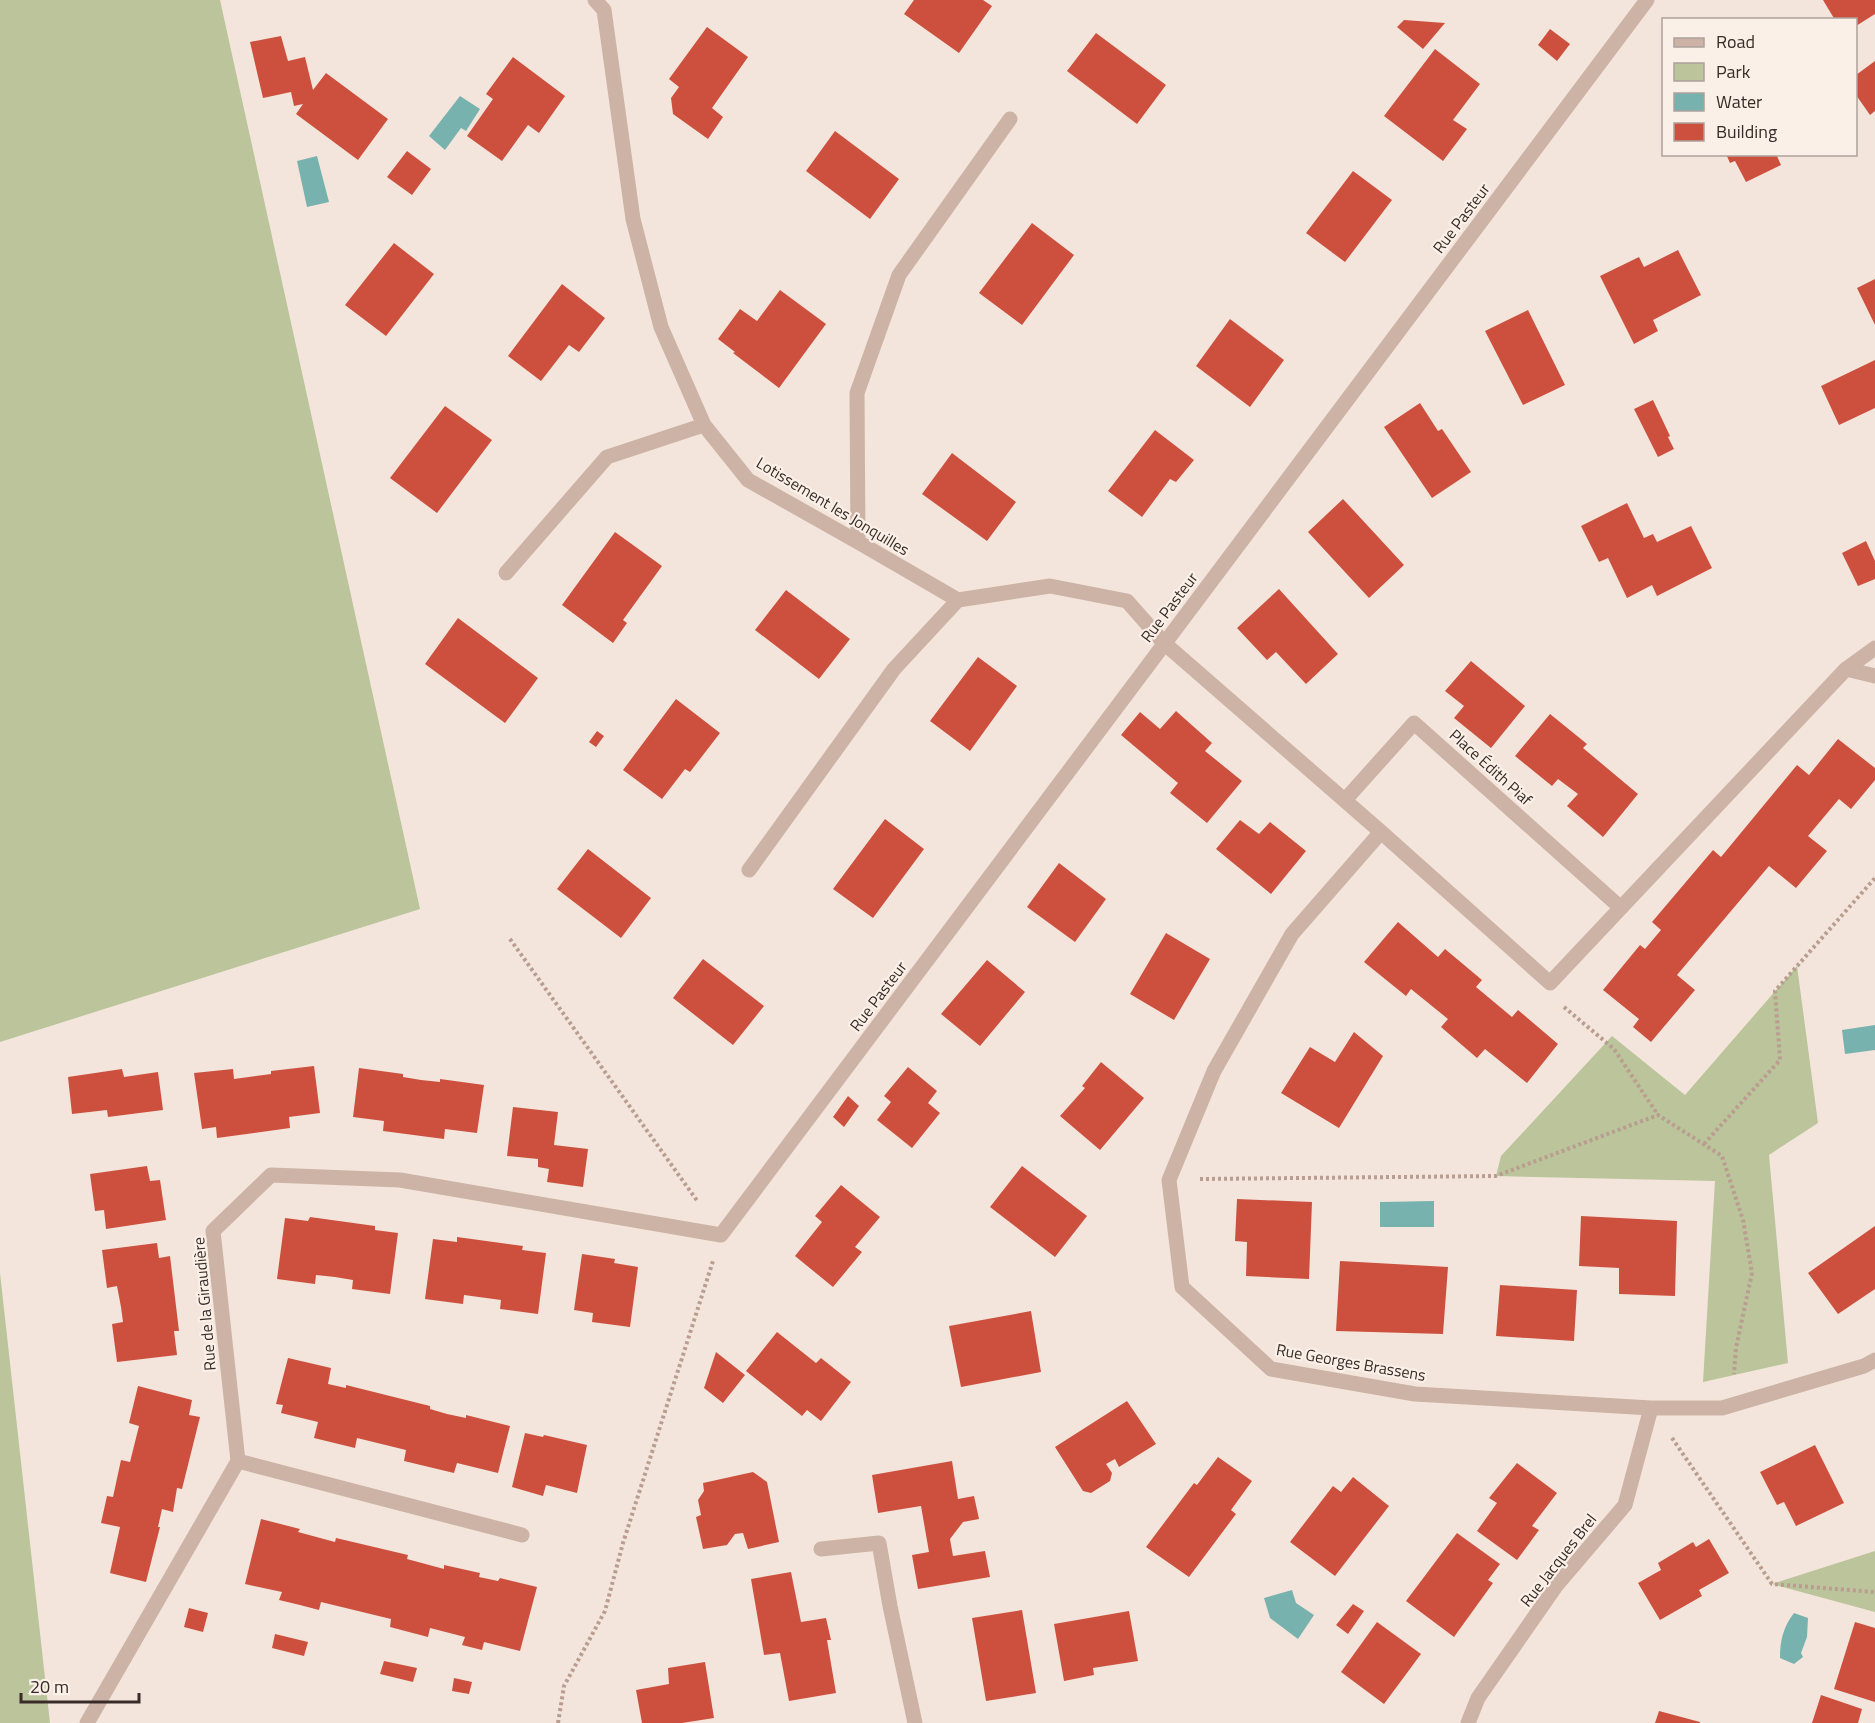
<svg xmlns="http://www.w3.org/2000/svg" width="1875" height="1723" font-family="'Titillium Web',sans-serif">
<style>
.green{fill:#bbc49a}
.water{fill:#78b2ae}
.building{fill:#cd503f}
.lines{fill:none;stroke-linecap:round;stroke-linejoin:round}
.path{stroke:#b89d90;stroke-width:4;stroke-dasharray:3 3;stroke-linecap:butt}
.street{stroke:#cdb3a6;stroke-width:15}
.labels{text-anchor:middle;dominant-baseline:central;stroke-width:4.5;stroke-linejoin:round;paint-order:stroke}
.street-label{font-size:16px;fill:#382b28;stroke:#fbf0e8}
</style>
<rect width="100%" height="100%" fill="#f3e5db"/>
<path class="green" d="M0,0H220L420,909L0,1042Z
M1797,966L1818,1123L1769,1155L1788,1363L1703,1382L1715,1181L1496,1176L1501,1156L1612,1036L1685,1095Z
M0,1273L50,1723H0Z
M1875,1551V1612L1772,1584Z"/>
<path class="water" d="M460,96L480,109L466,131L461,128L445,150L429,136Z
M317,156L329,202L307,207L297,161Z
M1875,1025V1050L1845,1054L1842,1030Z
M1434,1201V1227H1380V1202Z
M1292,1590L1296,1603L1314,1615L1298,1639L1270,1618L1264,1598Z
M1794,1613L1808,1618L1807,1637L1801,1653L1803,1657L1794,1664L1780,1658C1780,1641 1783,1627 1794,1613Z"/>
<path class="building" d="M914,0H983L992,6L959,53L904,14Z
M1823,0H1875V14L1856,26V20H1835Z
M1404,20L1445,23L1423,49L1397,27Z
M707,27L748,57L712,108L723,117L708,139L673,114L671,98L679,87L669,79Z
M1550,29L1570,44L1557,61L1538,45Z
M1096,33L1166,85L1137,124L1067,71Z
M281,36L288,61L305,57L313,90L326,73L388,119L358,160L296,114L303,104L294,106L291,92L263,98L250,42Z
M1435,49L1480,84L1453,120L1467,129L1443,161L1384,116Z
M513,57L565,96L539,133L528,125L502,161L467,136L493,99L486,94Z
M1875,61V111L1870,115L1856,95V75Z
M835,131L899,179L870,219L806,171Z
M407,151L431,169L412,195L387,177Z
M1726,154H1776L1781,165L1746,182L1735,161L1730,163Z
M1353,171L1392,200L1345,262L1306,233Z
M1032,223L1074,255L1022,325L979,293Z
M394,243L434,274L386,336L345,305Z
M1678,250L1701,295L1653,320L1658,331L1634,344L1600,276L1639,257L1644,267Z
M1875,279V325L1857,288Z
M562,284L605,318L579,352L569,345L541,381L508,356Z
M780,290L826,324L779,388L733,353L735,352L718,339L740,309L757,321Z
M1528,310L1565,385L1523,405L1485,331Z
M1230,319L1284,360L1250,407L1196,366Z
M1875,360V408L1839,425L1821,386Z
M1653,400L1670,436L1668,437L1674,449L1658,457L1634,409Z
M1420,403L1438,431L1442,429L1471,472L1432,498L1384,427Z
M445,406L492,440L437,513L390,478Z
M1155,430L1194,460L1176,482L1170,479L1142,517L1108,491Z
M952,453L1016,502L987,541L922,494Z
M1343,499L1404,565L1369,598L1308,532Z
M1627,503L1644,538L1653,534L1657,542L1691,526L1712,568L1657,596L1652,585L1627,598L1608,558L1599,562L1581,526Z
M615,532L662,566L623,620L627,623L613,643L562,605Z
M1866,541L1875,561V579L1858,586L1842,553Z
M1279,589L1338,654L1306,684L1276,652L1267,660L1237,628Z
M786,590L850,639L819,679L755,630Z
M458,618L538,678L505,723L425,664Z
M978,657L1017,686L970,751L930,721Z
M1471,661L1525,706L1491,748L1454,718L1464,706L1445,691Z
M676,699L720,733L690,772L685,769L662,799L623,770Z
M1176,711L1212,743L1205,751L1242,781L1207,823L1170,793L1178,783L1121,735L1140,712L1160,729Z
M1550,714L1587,744L1583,748L1638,794L1603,837L1567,806L1578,794L1558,779L1552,786L1515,756Z
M597,731L604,736L596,747L589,742Z
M1838,739L1875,768V780L1851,809L1839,799L1808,836L1827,851L1796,888L1769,866L1677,975L1695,990L1651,1042L1633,1027L1639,1019L1603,990L1640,945L1645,949L1661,930L1652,922L1713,850L1721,857L1797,765L1809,775Z
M885,819L924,849L873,918L833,889Z
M1240,820L1259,834L1270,822L1306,851L1271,894L1216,849Z
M588,849L651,898L621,938L557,889Z
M1059,863L1106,899L1075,942L1027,907Z
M1398,922L1438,957L1445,949L1482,980L1476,987L1512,1017L1518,1010L1558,1044L1527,1083L1485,1049L1477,1058L1441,1027L1448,1019L1411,989L1406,996L1364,962Z
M1166,933L1210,959L1174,1020L1130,994Z
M703,959L764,1006L733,1045L673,998Z
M987,960L1025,992L980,1046L941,1014Z
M1354,1032L1383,1056L1339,1128L1281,1093L1310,1047L1335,1062Z
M1101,1062L1144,1098L1100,1150L1060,1116L1085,1088L1082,1086Z
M314,1066L320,1113L289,1117L290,1128L217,1138L216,1127L202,1129L194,1073L233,1069L234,1079L271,1074V1071Z
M908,1067L937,1091L928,1103L940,1113L912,1148L877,1120L891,1102L884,1096Z
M359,1068L403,1074V1077L421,1080L440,1082V1079L484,1085L477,1133L445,1129L444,1139L383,1131L384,1121L353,1117Z
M122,1069L124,1077L158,1072L163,1110L108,1117L107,1110L72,1114L68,1077Z
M848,1096L859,1106L844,1127L833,1117Z
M513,1107L558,1112L554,1145L588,1149L583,1187L547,1182L549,1169L538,1167V1159L507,1156Z
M147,1166L150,1181L160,1180L166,1220L106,1229L104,1210L95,1211L90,1174Z
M1022,1166L1087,1216L1055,1257L990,1207Z
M841,1185L880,1217L855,1247L862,1252L833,1287L795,1256L822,1222L815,1216Z
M1237,1199L1312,1202L1309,1279L1246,1276L1247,1242L1235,1241Z
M1581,1216L1677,1221L1675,1296L1619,1294V1268L1579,1266Z
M310,1217L375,1226V1230L398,1233L390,1294L352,1289L353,1280L335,1277L316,1275L315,1284L277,1279L285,1218L308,1221Z
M1875,1226V1289L1838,1314L1808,1273Z
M457,1237L523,1246L522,1250L546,1253L538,1314L500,1309L501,1300L464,1295L463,1304L425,1299L433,1239L457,1242Z
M157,1243L159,1258L170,1256L179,1331H174L177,1355L117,1362L112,1324L123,1322L121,1307L117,1286L107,1288L102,1250Z
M582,1254L615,1259L614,1263L638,1267L630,1327L592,1322L593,1313L574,1310Z
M1340,1261L1448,1267L1443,1334L1336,1331Z
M1500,1285L1577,1290L1574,1341L1496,1336Z
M1031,1311L1041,1372L961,1387L949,1326Z
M777,1332L816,1363L821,1358L851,1382L821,1421L807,1410L802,1416L746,1371Z
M716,1352L745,1375L723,1403L704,1388Z
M288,1358L331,1368L328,1384L346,1388V1385L430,1406V1409L447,1414L466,1418V1415L510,1426L498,1473L457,1463L454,1473L404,1461L406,1450L357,1438L355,1448L314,1438L318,1422L281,1413L283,1405L276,1404Z
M138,1386L192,1400L189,1415L200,1417L182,1489L177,1488L173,1512L162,1509L158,1527H160L146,1582L110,1573L120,1527L101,1523L107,1496L113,1497L121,1460L130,1462L139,1426L129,1423Z
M1127,1401L1156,1444L1119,1467L1115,1459L1106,1464L1112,1473L1110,1481L1091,1493L1083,1491L1055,1447Z
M525,1433L543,1437L544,1435L587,1445L577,1493L546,1485L543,1496L512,1487Z
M1815,1445L1844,1503L1796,1526L1784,1502L1777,1505L1760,1472Z
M1218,1457L1252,1481L1231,1510L1236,1514L1189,1577L1146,1547L1194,1483L1197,1485Z
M952,1461L958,1499L974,1496L979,1519L963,1522L950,1539L953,1556L985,1551L990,1577L918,1589L912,1555L929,1552L921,1506L878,1513L872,1475Z
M1517,1463L1557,1493L1532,1526L1539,1530L1517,1560L1477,1531L1497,1503L1489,1498Z
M753,1472L767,1482L779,1542L748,1549L743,1533L735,1534L727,1545L703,1549L696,1517L701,1515L698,1500L704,1491L703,1483Z
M1353,1477L1389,1506L1335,1576L1290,1542L1333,1486L1341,1492Z
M261,1519L300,1529L298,1532L335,1542L336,1538L408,1555L407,1559L444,1569V1565L480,1573L479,1577L498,1581L500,1578L537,1587L520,1651L484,1642L482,1650L462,1645L465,1637L430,1628L428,1637L390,1627L391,1619L321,1602L319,1610L300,1605L279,1600L282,1592L245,1584Z
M1457,1533L1500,1564L1488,1580L1493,1583L1454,1637L1406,1601Z
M1709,1539L1729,1573L1699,1590L1702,1596L1660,1620L1638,1583L1661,1570L1658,1563L1693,1542L1696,1547Z
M791,1572L801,1622L826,1618L831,1640H827L836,1693L789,1701L780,1653L764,1655L751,1579Z
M1353,1604L1364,1611L1348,1634L1336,1625Z
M189,1608L208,1613L203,1632L184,1627Z
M1022,1610L1036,1693L986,1701L972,1618Z
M1129,1611L1138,1661L1093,1668L1094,1675L1064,1681L1054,1624Z
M1377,1622L1421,1654L1384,1704L1341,1672Z
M1855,1622L1875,1628V1702L1834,1689Z
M275,1634L308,1642L304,1656L272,1648Z
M384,1661L417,1668L413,1682L380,1674Z
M705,1662L714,1718L682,1723H642L636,1690L669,1684L668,1668Z
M454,1678L472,1682L469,1694L452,1691Z
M1821,1695L1862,1709L1858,1723H1812Z
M1659,1711L1700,1722V1723H1655Z"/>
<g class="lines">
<path class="path" d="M510,939L698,1202
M1564,1007L1614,1049L1658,1115
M1704,1144L1780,1060L1775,991L1875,878
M1200,1179L1496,1176L1658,1115L1722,1156L1743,1220L1752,1273L1736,1348L1734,1374
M1672,1438L1772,1584L1875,1592
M558,1723L564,1686L605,1611L623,1543L713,1261"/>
<path class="street" d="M595,0L604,10L633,219L661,327L704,425L748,480L858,542L958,600L1050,586L1127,601L1164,643L1381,832L1550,983L1846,669L1875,648
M858,542L857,393L899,275L1010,119
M506,573L607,457L704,425
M1846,669L1875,676
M1345,800L1414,723L1621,908
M1381,832L1292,934L1214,1071L1169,1180L1182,1287L1271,1369L1415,1394L1651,1408H1722L1864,1366L1875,1360
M749,870L894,669L958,600
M238,1461L522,1535
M821,1549L879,1543L890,1606L915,1723
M87,1723L238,1461L213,1231L271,1175L400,1180L721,1235L1647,0
M1468,1723L1478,1698L1556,1586L1625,1505L1651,1408"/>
</g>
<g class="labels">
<g class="street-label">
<text transform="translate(1461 218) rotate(-53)">Rue Pasteur</text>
<text transform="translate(833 506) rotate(31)">Lotissement les Jonquilles</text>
<text transform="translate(1169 607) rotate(-53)">Rue Pasteur</text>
<text transform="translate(1491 767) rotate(42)">Place Édith Piaf</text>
<text transform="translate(878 996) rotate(-53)">Rue Pasteur</text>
<text transform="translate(204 1304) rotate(-95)">Rue de la Giraudière</text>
<text transform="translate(1351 1362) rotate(10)">Rue Georges Brassens</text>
<text transform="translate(1558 1560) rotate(-52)">Rue Jacques Brel</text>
</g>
</g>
<rect x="1662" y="18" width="195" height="138" fill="#fbf0e8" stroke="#ada19b" stroke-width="1.5"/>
<rect x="1674" y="38" width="30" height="9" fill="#cdb3a6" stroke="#ada19b" stroke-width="1.5"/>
<text x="1716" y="48" font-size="18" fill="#382b28">Road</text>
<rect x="1674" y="63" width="30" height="18" fill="#bbc49a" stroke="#ada19b" stroke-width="1.5"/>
<text x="1716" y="78" font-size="18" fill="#382b28">Park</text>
<rect x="1674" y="93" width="30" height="18" fill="#78b2ae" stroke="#ada19b" stroke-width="1.5"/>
<text x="1716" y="108" font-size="18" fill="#382b28">Water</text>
<rect x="1674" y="123" width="30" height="18" fill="#cd503f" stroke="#ada19b" stroke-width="1.5"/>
<text x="1716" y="138" font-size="18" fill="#382b28">Building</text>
<path d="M21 1693v9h118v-9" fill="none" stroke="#382b28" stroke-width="3"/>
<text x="30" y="1693" font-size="18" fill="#382b28" stroke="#fbf0e8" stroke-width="4.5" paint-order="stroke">20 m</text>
</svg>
